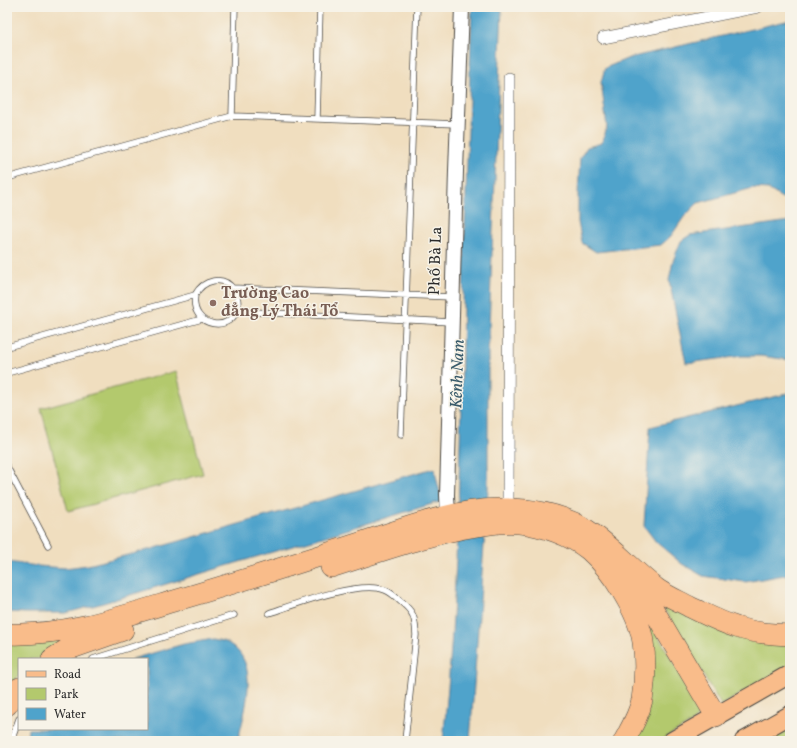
<svg xmlns="http://www.w3.org/2000/svg" width="797" height="748" font-family="Vollkorn,serif">
<style>
.green{fill:#b3c96d;stroke:#6f7a4c}
.water{fill:#4fa3cb;stroke:#3d677b}
.lines{fill:none;stroke-linecap:round;stroke-linejoin:round}
.service-casing{stroke:#494641;stroke-width:7}
.minor-casing{stroke:#494641;stroke-width:12}
.tertiary-casing{stroke:#494641;stroke-width:16}
.primary-casing{stroke:#494641;stroke-width:20}
.motorway-casing{stroke:#494641;stroke-width:22}
.service{stroke:#fff;stroke-width:5.5}
.minor{stroke:#fff;stroke-width:11}
.tertiary{stroke:#fff;stroke-width:14}
.primary{stroke:#f9bc8a;stroke-width:18}
.motorway{stroke:#f9bc8a;stroke-width:21}
.education-dot{fill:#8d6e63;stroke:#f7f3e8;stroke-width:1.5}
.labels{text-anchor:middle;dominant-baseline:central;stroke-width:3;stroke-linejoin:round;paint-order:stroke}
.street-label{font-size:16px;fill:#2b2b2b;stroke:#f7f3e8}
.education-label{font-size:16px;font-weight:bold;fill:#785e54;stroke:#f7f3e8;text-anchor:start}
.water-label{font-size:17px;font-style:italic;fill:#395b6b;stroke:#f7f3e8}
</style>
<rect width="100%" height="100%" fill="#f7f3e8"/>
<filter id="ink" filterUnits="userSpaceOnUse"><feTurbulence type="fractalNoise" baseFrequency=".025" numOctaves="2"/><feDisplacementMap in="SourceGraphic" scale="8" xChannelSelector="R" yChannelSelector="G"/><feConvolveMatrix kernelMatrix="1 2 1 2 8 2 1 2 1" color-interpolation-filters="sRGB"/></filter>
<filter id="wash" filterUnits="userSpaceOnUse"><feTurbulence type="fractalNoise" baseFrequency=".012" numOctaves="4" result="noise"/><feDisplacementMap in="SourceGraphic" scale="16" xChannelSelector="R" yChannelSelector="G"/><feGaussianBlur stdDeviation="0.9" result="paint"/><feColorMatrix in="noise" values="0 0 0 0 0 0 0 0 0 0 0 0 0 0 0 0 0 1.4 0 .05"/><feComposite in="paint" operator="in"/></filter>
<g filter="url(#wash)">
<rect width="100%" height="100%" fill="#f0debf"/>
<path class="green" d="M176,371L203,474L68,511L41,408Z
M659,600L790,642V666L721,705Z
M644,613L700,706L698,716L691,723L659,741H634Z
M101,630L50,651L39,659H19V676L7,688V640Z
M790,725V741H762Z"/>
<path class="water" d="M472,7H502L488,353V489L470,741H443C458,597 460,451 463,306C465,206 469,107 472,7Z
M790,20V196L782,198L768,189L753,188L698,203L684,217L671,236L661,245L596,252L582,243L578,222V193L580,158L587,147L602,143L607,127L601,82L605,68L629,58Z
M790,221V360L761,356H742L686,363L669,280L673,261L681,241L690,235Z
M790,393V574L745,582L703,576L682,564L656,542L644,526L650,427Z
M434,468L442,501L100,604L66,613H25L7,612V562L38,566L65,568L88,565L152,549Z
M213,639C218,640 224,641 228,643C262,662 244,712 238,741H27L28,729H147V659H132L184,644Z"/>
</g>
<g filter="url(#ink)">
<g class="lines">
<defs>
<path id="service" d="M232,116L235,7
M317,119L320,7
M7,178L232,116L457,124
M232,288L452,297
M236,311L451,322
M7,347L195,295C203,280 223,274 234,290C237,294 238,299 238,305C235,334 189,329 195,295
M7,373L202,319
M401,435L417,7
M7,467L48,545
M269,613C296,604 359,580 385,590C390,592 396,597 400,601C414,612 415,617 416,635L405,741
M93,659L234,615
M11,741L19,719"/>
<path id="minor" d="M603,38L758,7
M508,509L509,78"/>
<path id="tertiary" d="M448,516L447,495L456,171L462,7"/>
<path id="primary" d="M672,741L790,674
M744,741L790,715"/>
<path id="motorway" d="M331,567C379,552 427,534 477,526C491,524 504,521 519,523C541,525 571,535 589,550C611,569 639,613 643,642C646,661 645,681 642,700C639,715 631,728 624,741
M633,575L716,716
M7,634C62,636 115,619 167,603C233,584 298,563 363,542C406,528 452,510 498,509C532,508 569,515 597,537C618,553 636,573 657,589C667,596 679,601 690,607C705,614 720,622 736,627C753,633 772,634 790,635
M52,659L66,650L123,630
M7,705L19,688"/>
</defs>
<use href="#service" class="service-casing"/>
<use href="#minor" class="minor-casing"/>
<use href="#tertiary" class="tertiary-casing"/>
<use href="#primary" class="primary-casing"/>
<use href="#motorway" class="motorway-casing"/>
<use href="#service" class="service"/>
<use href="#minor" class="minor"/>
<use href="#tertiary" class="tertiary"/>
<use href="#primary" class="primary"/>
<use href="#motorway" class="motorway"/>
</g>
</g>
<circle class="education-dot" cx="213" cy="303" r="4"/>
<g class="labels">
<g class="street-label">
<text transform="translate(436 261) rotate(-88)">Phố Bà La</text>
</g>
<g class="education-label">
<text x="221" y="294">Trường Cao<tspan x="221" dy="18">đẳng Lý Thái Tổ</tspan></text>
</g>
<g class="water-label">
<text transform="translate(458 374) rotate(-88)">Kênh Nam</text>
</g>
</g>
<rect width="797" height="748" fill="none" stroke="#f7f3e8" stroke-width="24"/>
<rect x="18" y="658" width="130" height="72" fill="#f7f3e8" stroke="#a5a39c"/>
<rect x="26" y="671" width="20" height="6" fill="#f9bc8a" stroke="#a5a39c"/>
<text x="54" y="678" font-size="12" fill="#2b2b2b">Road</text>
<rect x="26" y="688" width="20" height="12" fill="#b3c96d" stroke="#a5a39c"/>
<text x="54" y="698" font-size="12" fill="#2b2b2b">Park</text>
<rect x="26" y="708" width="20" height="12" fill="#4fa3cb" stroke="#a5a39c"/>
<text x="54" y="718" font-size="12" fill="#2b2b2b">Water</text>
</svg>
